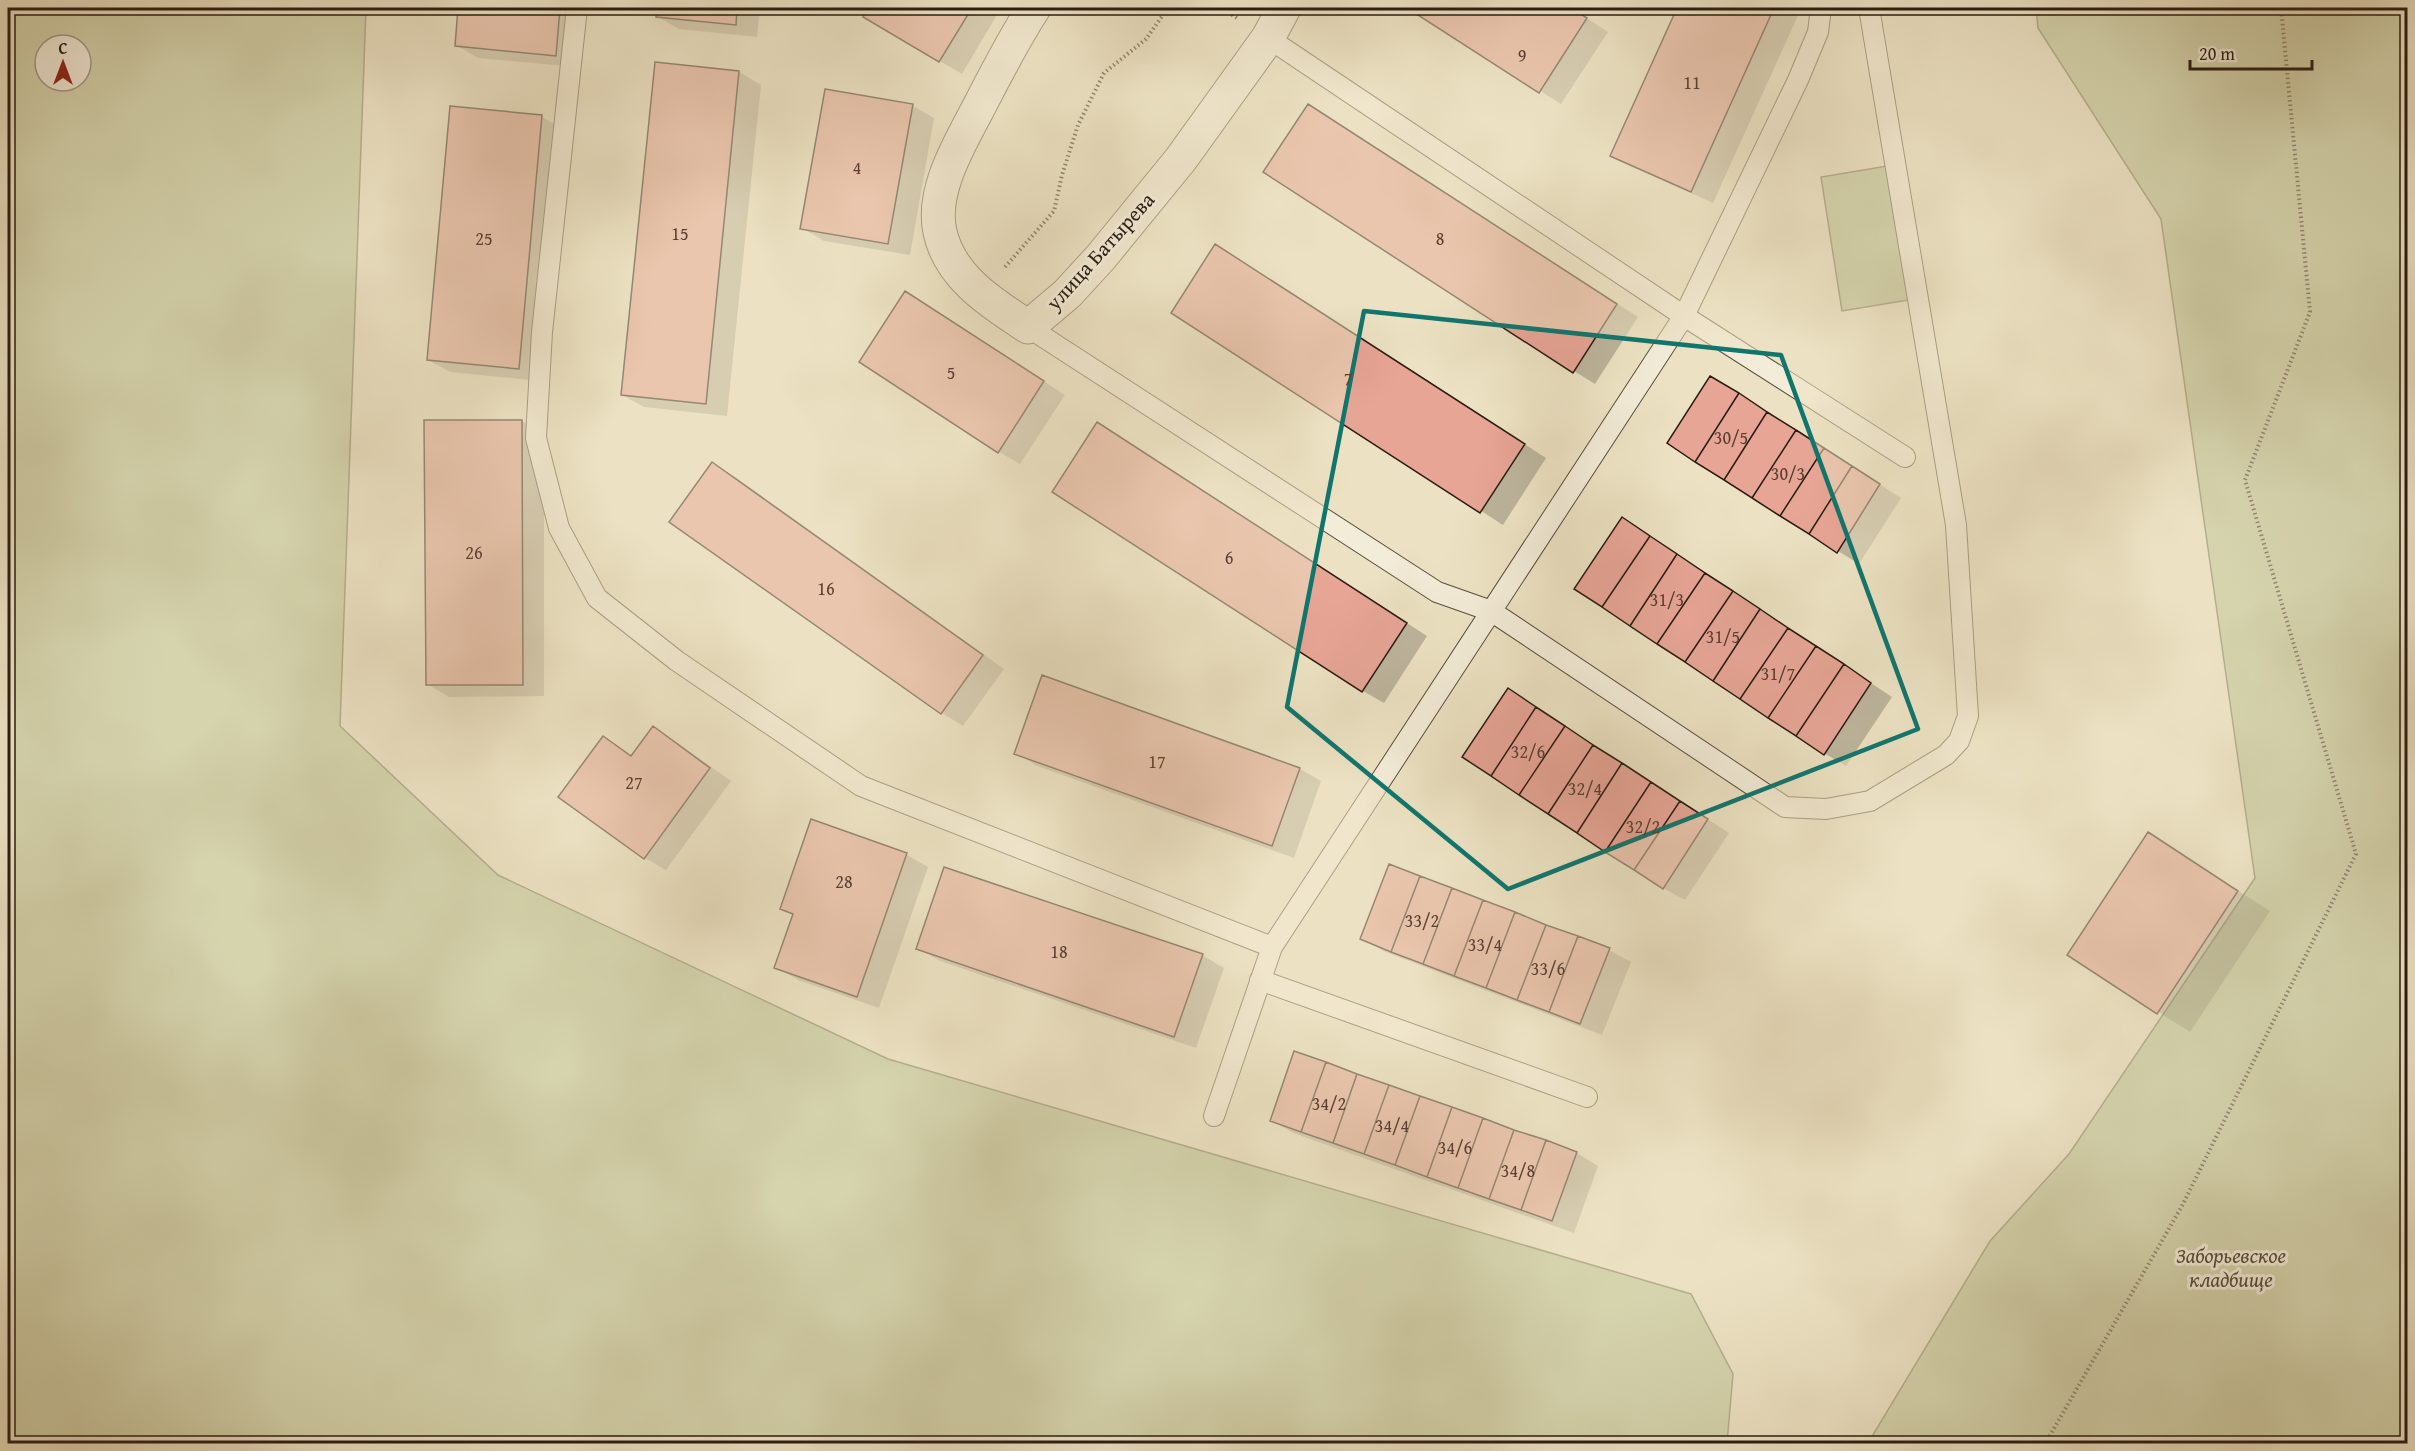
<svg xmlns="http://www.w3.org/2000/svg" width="2415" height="1451" font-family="'Gentium Book Plus',serif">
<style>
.green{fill:#b9c393;stroke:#727052;stroke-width:1.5;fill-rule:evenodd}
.shadow{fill:#0003}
.building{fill:#e7a596;stroke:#2a1c12;stroke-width:1.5}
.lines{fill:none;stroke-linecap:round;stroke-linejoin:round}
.lane-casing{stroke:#5a4e3e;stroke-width:22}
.street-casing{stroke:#5a4e3e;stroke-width:35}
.path{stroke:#2a1c12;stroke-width:4;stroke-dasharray:1.5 3;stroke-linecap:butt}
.lane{stroke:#f3ecd8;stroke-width:20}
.street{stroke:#f3ecd8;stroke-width:33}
.marked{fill:none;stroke:#0f766e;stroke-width:4.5;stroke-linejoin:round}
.labels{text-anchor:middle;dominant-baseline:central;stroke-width:6;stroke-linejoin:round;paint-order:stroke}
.number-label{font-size:18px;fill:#593e33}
.street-label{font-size:21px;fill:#2a1c12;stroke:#f3ecd8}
.park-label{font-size:21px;font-style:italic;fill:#554e39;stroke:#f3ecd8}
</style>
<rect width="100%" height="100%" fill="#ece2c3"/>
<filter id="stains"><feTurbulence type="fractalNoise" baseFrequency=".00333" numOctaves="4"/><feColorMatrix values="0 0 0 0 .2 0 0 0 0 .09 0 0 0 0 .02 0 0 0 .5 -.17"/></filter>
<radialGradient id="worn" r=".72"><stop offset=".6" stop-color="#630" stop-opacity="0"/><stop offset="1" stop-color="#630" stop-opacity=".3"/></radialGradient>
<path class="green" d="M8,8H366L340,726L498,875L888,1059L1691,1294L1733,1374L1727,1443H8ZM45,45H81V81H45Z
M2036,8H2407V1443H1868L1990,1241L2069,1154L2255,878L2161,219L2038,28Z
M1887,166L1909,300L1842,311L1821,177Z"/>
<path class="shadow" d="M460,8H583L577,67L478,58L456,45Z
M659,8H760L757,37L679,29L658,17Z
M871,8H1001L962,74L865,17Z
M1410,8H1571L1608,32L1561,104Z
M1679,8H1794L1800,11L1713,203L1634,167L1612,155Z
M656,63L739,72L761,85L727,416L644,407L622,395Z
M913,106L934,118L910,255L824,241L802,228Z
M542,117L563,129L540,381L450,372L428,360Z
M1330,118L1638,317L1595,384L1574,371Z
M1216,246L1546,458L1503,525L1173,312Z
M927,305L1065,395L1020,464L999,452Z
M1733,390L1901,498L1859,564L1838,551Z
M522,421L544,434V696L449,697L427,684Z
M1119,437L1427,636L1384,703L1363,691Z
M712,464L734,476L1004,669L963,726L942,713Z
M1644,532L1892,697L1846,766L1824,753Z
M1043,677L1300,769L1321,781L1294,858L1037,766L1016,753Z
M1508,690L1729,833L1685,900L1663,888Z
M653,728L675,741L731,781L666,870L645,858L603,738L633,756Z
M812,821L907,855L928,867L879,1008L798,980L776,967L794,916L782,908Z
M2148,834L2270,911L2190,1032L2069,955Z
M1362,939L1609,950L1631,962L1602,1035L1383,951Z
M918,948L1202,955L1224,968L1196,1048L940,961Z
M1295,1053L1577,1153L1598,1166L1574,1233L1293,1133L1271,1120Z"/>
<path class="building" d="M458,8H560L556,56L455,46Z
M657,8H737L736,25L656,17Z
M869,8H972L939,62L863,17Z
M1407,8H1571L1587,18L1539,93Z
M1677,8H1774L1691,192L1610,156Z
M655,62L739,71L706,404L621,395Z
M825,89L913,104L888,244L800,229Z
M1308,104L1617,304L1573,373L1263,172Z
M450,106L542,115L519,369L427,360Z
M1215,244L1525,444L1480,513L1171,313Z
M905,291L1044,381L998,453L859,362Z
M1710,376L1739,393L1695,462L1667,443Z
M1739,393L1767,412L1724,480L1695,462Z
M1767,412L1796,430L1752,498L1724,480Z
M424,420H522L523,685H426Z
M1097,422L1407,623L1362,692L1052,492Z
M1796,430L1824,448L1780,516L1752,498Z
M1824,448L1852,466L1809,534L1780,516Z
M712,462L983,655L941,714L669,522Z
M1852,466L1880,484L1837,553L1809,534Z
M1622,517L1650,536L1602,607L1574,589Z
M1650,536L1677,554L1630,626L1602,607Z
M1677,554L1705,573L1657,644L1630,626Z
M1705,573L1733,591L1685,662L1657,644Z
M1733,591L1760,609L1713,681L1685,662Z
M1760,609L1788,628L1740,699L1713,681Z
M1788,628L1816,646L1768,718L1740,699Z
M1816,646L1844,664L1796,736L1768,718Z
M1844,664L1871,683L1824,755L1796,736Z
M1042,675L1300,768L1272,846L1014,754Z
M1508,688L1536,707L1491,776L1462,757Z
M1536,707L1565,726L1519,795L1491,776Z
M653,726L710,768L644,859L558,797L603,736L631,756Z
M1565,726L1593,745L1548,814L1519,795Z
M1593,745L1622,763L1577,833L1548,814Z
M1622,763L1651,782L1605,852L1577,833Z
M1651,782L1680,801L1634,870L1605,852Z
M1680,801L1708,819L1663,889L1634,870Z
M811,819L907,853L857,997L774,968L793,914L780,909Z
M2148,832L2238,891L2157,1014L2067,955Z
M1389,864L1420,876L1391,952L1360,939Z
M944,867L1203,954L1174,1037L916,949Z
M1420,876L1452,888L1423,964L1391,952Z
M1452,888L1483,900L1454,976L1423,964Z
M1483,900L1515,912L1486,988L1454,976Z
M1515,912L1546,925L1517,1000L1486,988Z
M1546,925L1578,936L1549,1012L1517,1000Z
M1578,936L1610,948L1580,1024L1549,1012Z
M1294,1051L1326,1062L1301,1132L1270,1121Z
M1326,1062L1357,1074L1333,1143L1301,1132Z
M1357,1074L1389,1085L1364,1154L1333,1143Z
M1389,1085L1420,1096L1395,1165L1364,1154Z
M1420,1096L1452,1107L1427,1177L1395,1165Z
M1452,1107L1483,1118L1458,1188L1427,1177Z
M1483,1118L1514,1130L1489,1199L1458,1188Z
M1514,1130L1546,1140L1521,1210L1489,1199Z
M1546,1140L1577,1152L1552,1221L1521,1210Z"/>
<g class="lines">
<defs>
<path id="lane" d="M577,8L542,332L536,438L559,528L597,598L677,661L861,786L1272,947L1684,316L1798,80L1818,32L1821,8
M1268,38L1684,316L1905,457
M1028,327L1437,592L1491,611L1785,807L1826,809L1870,801L1946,755L1959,741L1968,716L1956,525L1869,8
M1260,980L1587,1097
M1214,1116L1272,947"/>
<path id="street" d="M1034,8C1015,37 999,68 983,99C964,137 930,188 940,232C950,278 992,303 1028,327L1067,294L1101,257L1181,159L1268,38L1284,8"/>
</defs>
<use href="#lane" class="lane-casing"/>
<use href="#street" class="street-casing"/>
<path class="path" d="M1220,8L1237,18
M1005,267L1054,211L1062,175L1078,125L1104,73L1146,39L1168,8
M2045,1444L2182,1206L2356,854L2245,480L2310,312L2281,8"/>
<use href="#lane" class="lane"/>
<use href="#street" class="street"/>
</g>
<path d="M0 0H2415V1451H0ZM1364,311L1781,355L1918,729L1508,889L1287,707Z" fill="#ece2c3" fill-opacity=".55" fill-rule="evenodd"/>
<path class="marked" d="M1364,311L1781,355L1918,729L1508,889L1287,707Z"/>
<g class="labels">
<g class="number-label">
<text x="1522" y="55">9</text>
<text x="1692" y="82">11</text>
<text x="857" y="167">4</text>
<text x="680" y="233">15</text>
<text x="484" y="238">25</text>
<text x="1440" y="238">8</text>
<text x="951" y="372">5</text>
<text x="1348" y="378">7</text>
<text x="1731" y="437">30/5</text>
<text x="1788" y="473">30/3</text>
<text x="474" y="552">26</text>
<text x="1229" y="557">6</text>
<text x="826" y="588">16</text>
<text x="1667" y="599">31/3</text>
<text x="1723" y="636">31/5</text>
<text x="1778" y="673">31/7</text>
<text x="1528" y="751">32/6</text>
<text x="1157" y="761">17</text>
<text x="634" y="782">27</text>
<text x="1585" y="788">32/4</text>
<text x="1643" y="826">32/2</text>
<text x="844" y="881">28</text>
<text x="1422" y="920">33/2</text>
<text x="1485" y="944">33/4</text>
<text x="1059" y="951">18</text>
<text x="1548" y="968">33/6</text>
<text x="1329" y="1103">34/2</text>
<text x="1392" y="1125">34/4</text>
<text x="1455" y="1147">34/6</text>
<text x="1518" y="1170">34/8</text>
</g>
<g class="street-label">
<text transform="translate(1100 251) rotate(-48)">улица Батырева</text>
</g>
<g class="park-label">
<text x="2231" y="1255">Заборьевское<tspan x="2231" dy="24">кладбище</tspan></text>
</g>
</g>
<rect width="2415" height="1451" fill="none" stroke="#ece2c3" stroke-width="30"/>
<rect x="9" y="9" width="2397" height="1433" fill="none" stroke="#2a1c12" stroke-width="3"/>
<rect x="15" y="15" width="2385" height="1421" fill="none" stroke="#2a1c12" stroke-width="1.5"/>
<g transform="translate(63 63)"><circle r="28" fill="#f3ecd8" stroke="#a39989" stroke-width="1.5"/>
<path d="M0-4.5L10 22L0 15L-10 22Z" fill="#8f2418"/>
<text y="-9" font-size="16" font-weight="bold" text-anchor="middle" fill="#2a1c12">С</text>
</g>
<path d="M2190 60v9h122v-9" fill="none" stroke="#2a1c12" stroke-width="3"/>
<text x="2199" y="60" font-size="18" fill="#2a1c12" stroke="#f3ecd8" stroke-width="4.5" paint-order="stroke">20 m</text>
<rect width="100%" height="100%" filter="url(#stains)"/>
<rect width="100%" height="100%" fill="url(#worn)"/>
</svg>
